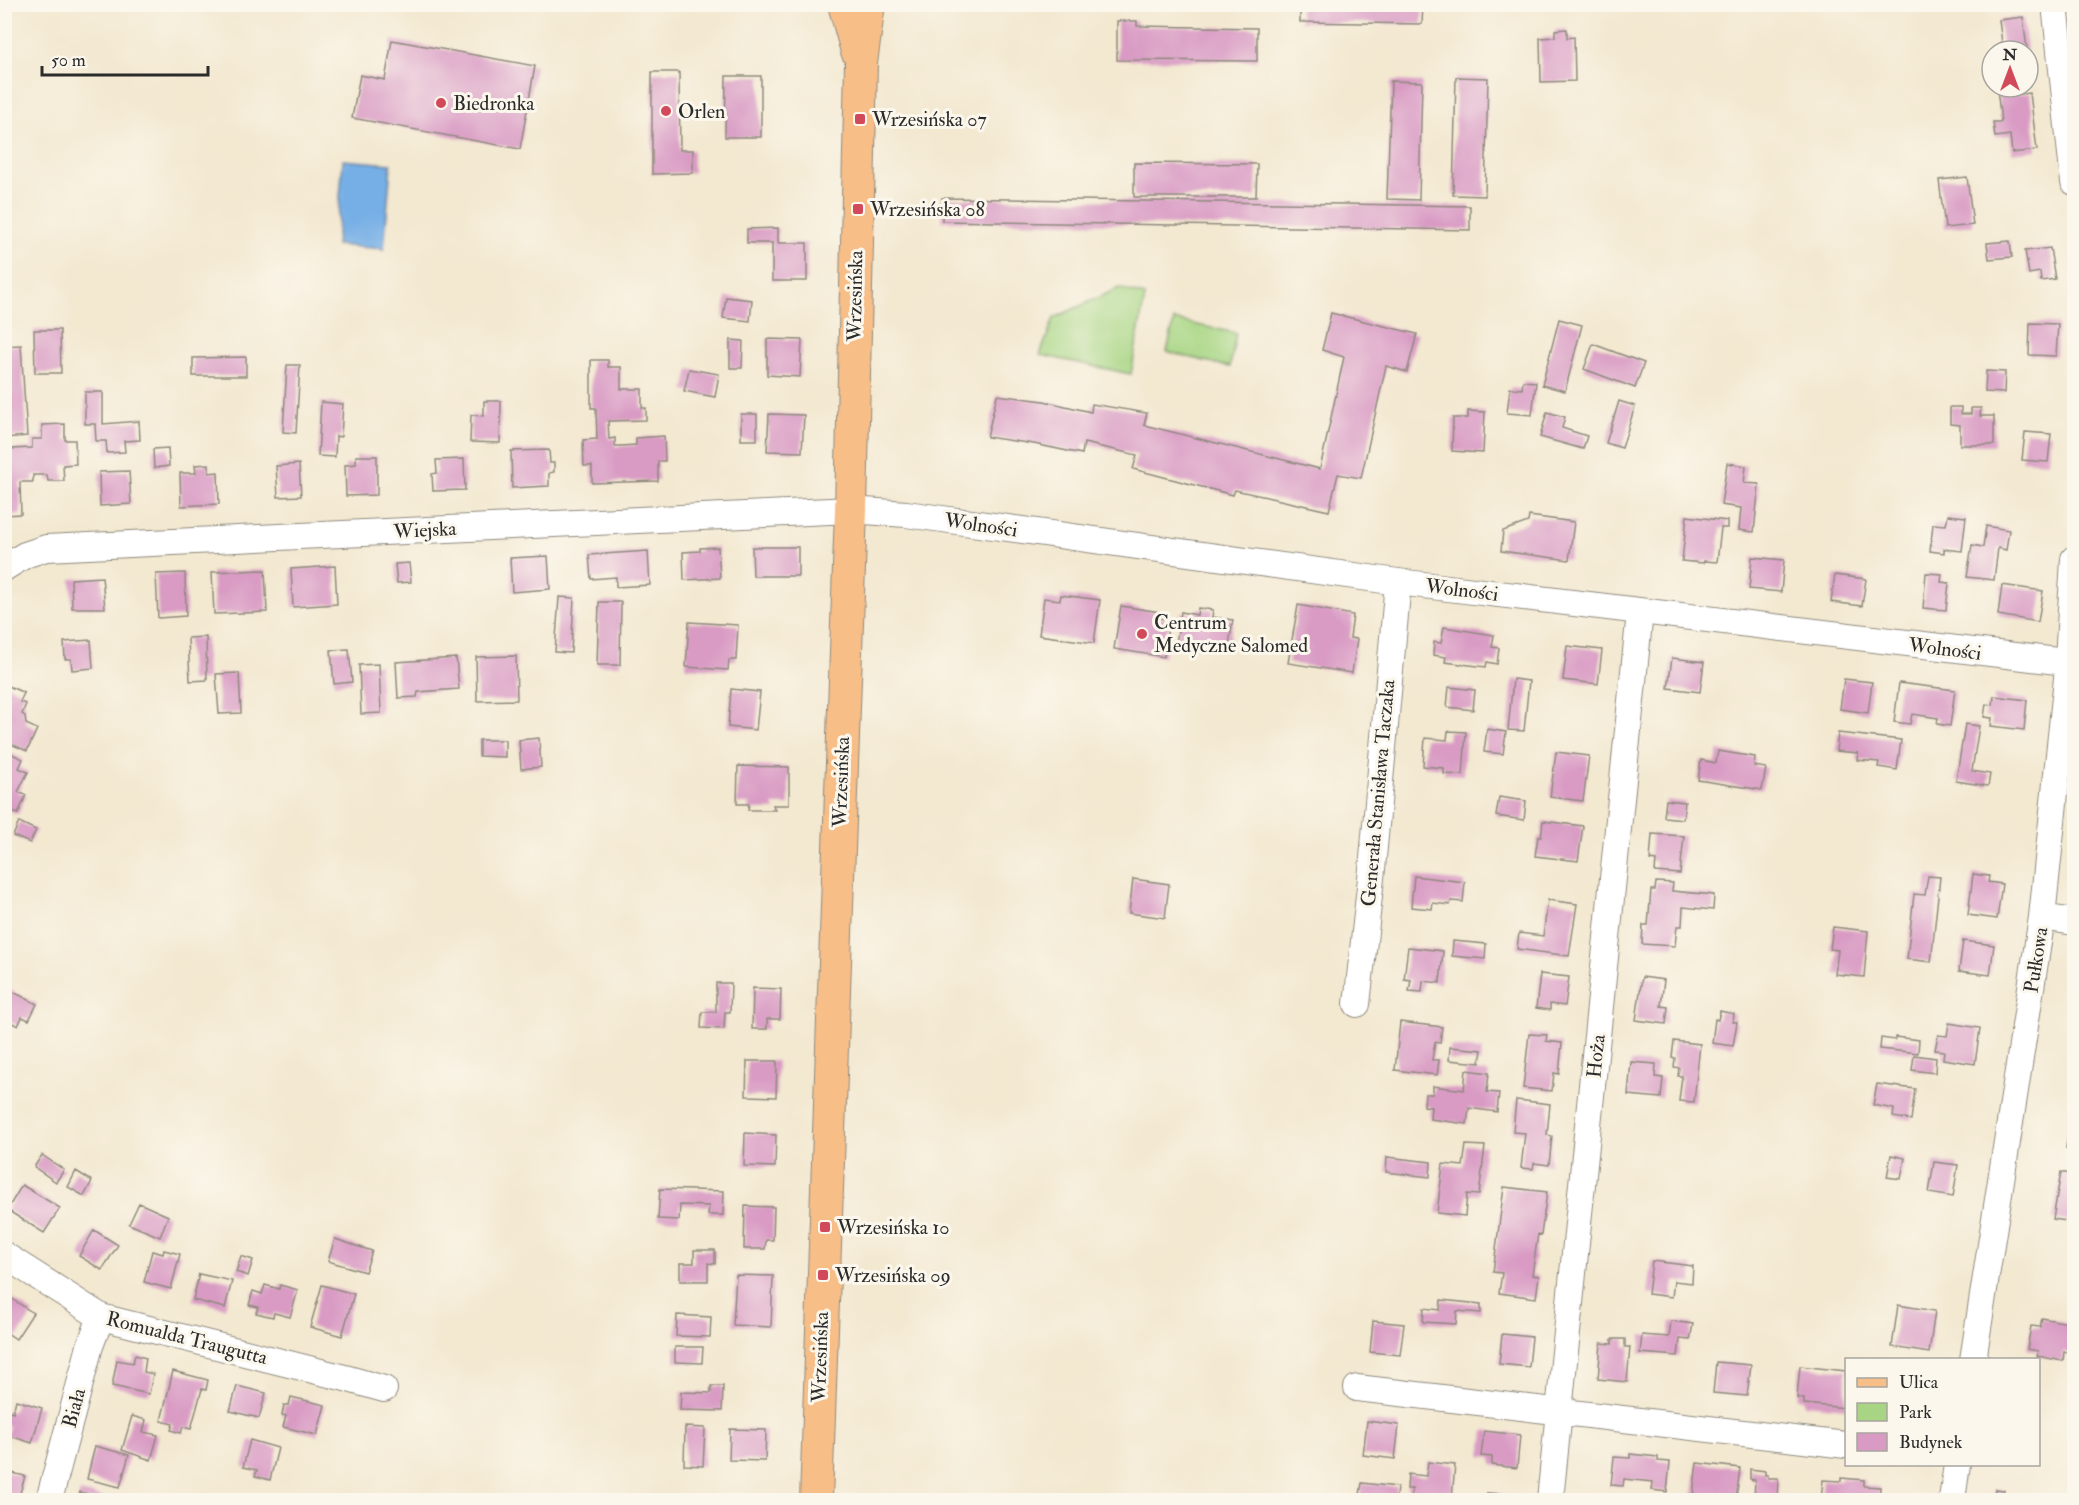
<svg xmlns="http://www.w3.org/2000/svg" width="2079" height="1505" font-family="'IM FELL Double Pica',serif">
<style>
.green{fill:#a7d583;stroke:#698057;stroke-width:1.5}
.water{fill:#76afe6;stroke:#506d88;stroke-width:1.5}
.building{fill:#d99bc4}
.lines{fill:none;stroke-linecap:round;stroke-linejoin:round}
.minor-casing{stroke:#8f8a7e;stroke-width:28}
.major-casing{stroke:#8f8a7e;stroke-width:34}
.minor{stroke:#fff;stroke-width:26}
.major{stroke:#f7be88;stroke-width:32}
.poi-dot{fill:#d1495b;stroke:#fbf7ec;stroke-width:2}
.labels{text-anchor:middle;dominant-baseline:central;stroke-width:6;stroke-linejoin:round;paint-order:stroke}
.poi-label{font-size:20px;fill:#2b2b2b;stroke:#fbf7ec;text-anchor:start}
.street-label{font-size:20px;fill:#2b2b2b;stroke:#fbf7ec}
</style>
<rect width="100%" height="100%" fill="#fbf7ec"/>
<filter id="ink" filterUnits="userSpaceOnUse"><feTurbulence type="fractalNoise" baseFrequency=".0167" numOctaves="2"/><feDisplacementMap in="SourceGraphic" scale="12" xChannelSelector="R" yChannelSelector="G"/><feConvolveMatrix kernelMatrix="1 2 1 2 8 2 1 2 1" color-interpolation-filters="sRGB"/></filter>
<filter id="wash" filterUnits="userSpaceOnUse"><feTurbulence type="fractalNoise" baseFrequency=".008" numOctaves="4" result="noise"/><feDisplacementMap in="SourceGraphic" scale="24" xChannelSelector="R" yChannelSelector="G"/><feGaussianBlur stdDeviation="1.35" result="paint"/><feColorMatrix in="noise" values="0 0 0 0 0 0 0 0 0 0 0 0 0 0 0 0 0 1.4 0 .05"/><feComposite in="paint" operator="in"/></filter>
<g filter="url(#wash)">
<rect width="100%" height="100%" fill="#f3e8d0"/>
<path class="green" d="M1119,288L1145,296L1131,374L1040,355L1054,318Z
M1174,320L1236,333L1230,367L1167,352Z"/>
<path class="water" d="M343,160L391,164L384,249L336,245Z"/>
<g id="blocks">
<path class="building" d="M1300,4H1423L1422,24L1300,22Z
M1965,4H1997V6L1966,10Z
M2023,17L2027,50L2003,51L1999,20Z
M1117,21H1137V26L1257,28V61L1117,60Z
M1567,29V38L1574,37L1575,81L1541,82L1540,38L1555,37V30Z
M392,40L535,66L520,149L352,118L360,75L385,80Z
M652,72H679L680,150H693V173L652,174Z
M726,76H761V137H725Z
M1456,77L1488,78L1485,196L1453,195Z
M1391,81L1422,82L1419,200L1387,199Z
M2011,88L2012,95L2030,93L2037,150L2012,153L2010,135L1995,137L1993,122H2001L1997,89Z
M1134,163L1257,164L1256,197H1134Z
M1967,177L1973,225L1945,228L1939,180Z
M942,198L1470,206V230L942,221Z
M778,228V243H807V281H772V243H747V229Z
M2010,241L2012,257L1989,259L1987,243Z
M2050,248L2055,279L2041,281L2040,272L2029,274L2025,251Z
M726,297L752,300L750,321L723,318Z
M1331,313L1417,334L1407,372L1386,366L1361,478L1338,474L1329,511L1235,490L1233,495L1133,469L1137,455L1084,443L1082,454L1034,444L987,437L997,395L1044,401L1091,412L1092,404L1147,413L1144,425L1320,469L1344,357L1322,350Z
M1559,319L1582,325L1565,391L1542,385Z
M2030,323L2058,324L2056,356L2029,355Z
M34,330H60L61,373H35Z
M767,339L802,340L800,377L767,375Z
M730,340L743,341L742,368H730Z
M1593,344L1644,363L1635,388L1584,369Z
M21,345L27,436L4,438V346Z
M246,357V376H193V358Z
M591,360H608V367H621V389H642V408H646V420L608,421L609,439L615,438V446H621L636,445V438L664,436L665,461H658V481L592,483V466H584L583,440L597,439L596,408H591Z
M287,365H300L296,433L283,432Z
M689,369L719,374L715,397L684,391Z
M1986,371L2005,372L2004,393L1985,392Z
M1523,381L1536,382L1532,415L1507,413L1510,388L1522,389Z
M85,392H103V424L139,421L140,440L124,441L125,452L107,453L106,441H96L95,424H85Z
M484,401H501L500,443L470,442L471,415L484,416Z
M1619,401L1635,406L1622,448L1606,443Z
M321,402L343,404L341,437L336,436L335,457L318,456Z
M1950,407H1961V414H1971V408H1981L1980,416H1994V445H1960V425L1950,424Z
M1468,411L1485,412L1483,453L1452,451L1453,418H1468Z
M1547,412L1565,417L1562,428L1587,436L1583,449L1540,437Z
M741,414H757V440H741Z
M769,414L804,415L802,452L767,451Z
M65,424V440H75L76,464L63,465L64,481H48L47,475H33V482H20L21,514L4,515V460L11,459V449L32,448V439H42V425Z
M2025,432L2051,434L2048,462L2022,460Z
M168,448L169,466L154,468L153,449Z
M549,450L550,463H554V472L549,473V486L512,488L511,451Z
M356,456H377V495L346,496L345,465L356,464Z
M464,459L465,490L433,491L432,474L437,473L436,460Z
M1727,463L1746,466L1744,483L1759,484L1754,532L1739,530L1741,508L1721,505Z
M209,464V473L218,472L219,504L181,506L180,473H196L195,465Z
M299,464L301,496L278,497L276,466Z
M129,471L131,504L100,506L99,472Z
M1948,515L1966,517L1962,551L1944,549V553L1930,551L1933,524L1946,525Z
M1529,516L1574,522L1569,560L1501,551L1503,531L1528,522Z
M1687,516L1727,521V528H1721L1717,562L1704,561L1703,563L1682,561Z
M1986,526L2009,530L2006,550L1998,548L1994,580L1967,577L1972,545L1983,547Z
M718,547L720,578L684,580L683,552L700,551V548Z
M752,547H798V576H753Z
M648,551L650,585L616,587V577L591,579L589,555Z
M548,556L550,589L512,592L510,558Z
M1752,557L1784,560L1781,592L1749,589Z
M409,563L411,582L397,583L395,564Z
M335,566L337,604L293,607L291,569Z
M265,570L267,612L214,614L212,572Z
M185,573L186,616L158,618L156,574Z
M1926,573L1942,574L1941,582L1949,583L1946,610L1923,608Z
M1835,575L1866,579L1862,606L1831,602Z
M102,577L105,608H72L71,579Z
M2002,585L2043,591L2038,622L1998,615Z
M1061,595L1100,600L1094,643L1039,635L1044,598L1060,600Z
M559,597L574,598L571,653L555,652Z
M599,602H621L620,665H597Z
M1298,605L1353,615L1350,638L1357,639L1352,673L1288,663Z
M1121,606L1160,612L1159,618L1169,620L1164,657L1114,649Z
M1198,608L1213,610L1212,617L1233,620L1228,651L1176,644L1181,612L1197,615Z
M689,622L738,625L736,660H729L728,670L686,667Z
M1444,627L1494,635L1492,647L1499,648L1497,664L1487,662L1486,667L1445,662L1446,657L1433,655L1434,642L1441,643Z
M206,637L207,680L190,681L188,638Z
M91,640L93,668L72,670L71,659H65L64,642Z
M1567,646L1602,650L1598,684L1563,680Z
M349,649L352,682L334,684L331,650Z
M516,656L517,700L477,701L476,657Z
M456,658L459,689L418,692L417,697L398,698L396,662Z
M1672,658L1704,662L1700,692L1668,688Z
M379,664L381,713L361,714L359,665Z
M239,673L241,713L219,714L216,674Z
M1513,679L1529,681L1524,731L1508,730Z
M1844,679L1872,682L1868,713L1840,709Z
M1899,683L1955,690L1950,726L1937,724L1938,718L1912,714L1910,724L1894,722Z
M4,684L24,693L20,702L26,704L22,714L25,716L26,724L37,729L27,751L4,741V736L9,725L4,723Z
M1449,687L1475,690L1473,710L1447,707Z
M731,689L760,692L756,730L728,727Z
M1994,696L2027,700L2024,730L1991,726L1992,718L1984,717L1986,704L1993,705Z
M1965,724L1979,726L1972,771L1990,774L1988,786L1956,781Z
M1487,729L1506,732L1503,754L1484,752Z
M1448,731L1466,732L1463,775L1444,774V768L1423,766L1425,738L1447,740Z
M1838,733L1901,740L1897,770L1878,767L1879,762L1857,760L1858,753L1836,751Z
M539,738L541,767L521,769L519,740Z
M479,740H505V757L479,756Z
M1718,751L1755,757L1754,766L1766,768L1762,790L1698,780L1701,760L1716,763Z
M8,752L23,759L19,768L28,772L18,792L26,795L18,814L4,809V759Z
M1556,752L1589,756L1583,801L1550,797Z
M738,766L789,767V805H773L775,810H748L749,804H737Z
M1499,797L1526,801L1524,820L1496,816Z
M1666,800L1685,802L1683,819L1664,817Z
M1543,821L1583,826L1578,861L1535,856L1538,837H1541Z
M19,822L36,830L30,843L13,836Z
M1652,834L1684,836L1680,874L1655,872L1656,861L1650,860Z
M1973,874L1989,876L1988,882L2002,884L1997,919L1968,915Z
M1414,876L1465,882L1463,902L1451,901L1450,905L1433,903L1432,909L1411,907Z
M1928,876L1940,877L1931,962L1907,959L1914,894L1925,895Z
M1133,879L1169,884L1165,918L1129,913Z
M1656,882L1673,883L1672,891L1714,895L1713,910L1683,907L1682,926H1677L1675,946L1642,944L1643,925H1648L1651,890H1655Z
M1548,900L1577,904L1569,956L1517,949L1519,933L1543,936Z
M1833,927L1868,931L1864,977L1835,974L1838,950L1830,949Z
M1453,941L1486,944L1485,959L1452,956Z
M1963,941L1994,945L1990,975L1959,971Z
M1408,947L1443,951L1440,983L1423,981L1422,992L1409,991L1411,980L1404,979Z
M1540,974L1569,977L1565,1006L1550,1004V1010L1536,1008Z
M1642,977L1664,980L1661,1006L1668,1007L1666,1024L1636,1020Z
M716,983H731L730,1012H725L724,1029L701,1028L702,1012H716Z
M4,987L37,1004L29,1020L22,1017L18,1026L4,1019Z
M753,988L781,989L780,1019H767V1029H752Z
M1720,1011L1734,1014L1733,1022H1737L1733,1046L1712,1043L1715,1019L1718,1020Z
M1400,1022L1442,1027L1440,1043L1435,1042L1432,1060H1439L1437,1075L1395,1070Z
M1949,1023L1980,1028L1975,1064L1943,1059L1944,1051L1935,1050L1938,1035L1947,1036Z
M1529,1034L1547,1035L1546,1041L1562,1043L1559,1074L1554,1073L1552,1091L1523,1088Z
M1895,1037L1919,1040L1918,1053L1880,1049L1881,1038L1895,1040Z
M1674,1041L1700,1044L1694,1102L1679,1101L1682,1076H1678L1679,1068L1674,1067L1675,1058L1672,1057Z
M1450,1047L1482,1050L1480,1063L1449,1060Z
M1914,1055L1936,1058L1935,1073L1912,1070Z
M747,1061H777L776,1097L746,1096Z
M1631,1062L1656,1064L1655,1077L1663,1078L1661,1098L1628,1095Z
M1466,1070L1489,1073L1487,1092L1499,1093L1497,1112L1469,1108L1467,1124L1430,1119L1431,1107L1424,1106L1425,1094H1433V1086L1464,1090Z
M1877,1084L1915,1089L1911,1120L1893,1117L1894,1109L1873,1105Z
M1516,1100L1550,1104L1547,1135L1552,1136L1549,1165L1534,1163L1533,1169L1521,1168L1525,1133L1513,1132Z
M2073,1102H2074V1149L2066,1148Z
M745,1133L776,1135L775,1167L744,1166Z
M1466,1145L1485,1146L1479,1195L1467,1194L1465,1216L1437,1213L1443,1164L1463,1166Z
M42,1155L64,1170L56,1182L34,1167Z
M1891,1155L1905,1158L1901,1179L1887,1177Z
M1387,1157L1431,1162L1430,1177L1386,1172Z
M1934,1162L1958,1165L1953,1197L1929,1193Z
M76,1171L92,1181L84,1196L68,1187Z
M2061,1172L2074,1175V1222L2053,1219Z
M22,1185L60,1208L44,1233L7,1210Z
M1504,1187L1547,1192L1541,1235L1538,1234L1532,1275L1539,1276L1536,1298L1499,1293L1502,1273L1493,1272Z
M660,1189L724,1191L723,1215H708L709,1206L680,1205L679,1220L658,1219Z
M139,1203L168,1216L160,1237L129,1224Z
M745,1206L774,1207L773,1240H766L765,1249H744Z
M94,1230L118,1245L102,1270L79,1256Z
M335,1239L372,1251L365,1272L328,1261Z
M164,1250L180,1254L171,1289L144,1282L152,1251L163,1254Z
M694,1250H715V1264L708,1263V1281H680V1263H694Z
M241,1256L253,1260L248,1276L236,1272Z
M1652,1261L1693,1266L1692,1283L1674,1281L1672,1297L1648,1294Z
M199,1274L232,1281L225,1308L193,1300Z
M736,1275L773,1276L771,1327L733,1325Z
M265,1285L279,1289L280,1285L298,1290L290,1317L274,1313L273,1317L256,1313L258,1307L249,1305L253,1291L262,1294Z
M322,1285L354,1294L342,1336L310,1327Z
M8,1296L33,1313L16,1339L4,1331V1301Z
M1441,1300L1481,1304V1313L1457,1311L1456,1324L1423,1322L1424,1308L1440,1310Z
M1898,1305L1935,1311L1929,1353L1892,1347Z
M677,1315L711,1317L710,1337L676,1336Z
M2042,1318L2074,1324V1354L2064,1352L2063,1361L2037,1356L2038,1351L2027,1349L2031,1326L2040,1327Z
M1373,1321L1404,1324L1400,1355L1370,1352Z
M1671,1321L1693,1324L1690,1340L1680,1339L1678,1356L1640,1353L1642,1335L1669,1337Z
M1502,1334L1532,1337L1529,1367L1499,1364Z
M1612,1339H1625V1347H1630L1627,1382L1598,1379L1601,1343L1612,1344Z
M675,1347H703L702,1363L675,1362Z
M135,1355L146,1358L144,1372L153,1374L149,1394L112,1386L117,1360L133,1363Z
M1716,1362L1751,1365L1747,1396L1713,1393Z
M1800,1366L1846,1371V1408L1804,1404V1399L1797,1398Z
M173,1371L208,1380L206,1390L202,1389L191,1429L183,1427L181,1433L171,1430L173,1424L161,1421Z
M237,1386L266,1393L259,1418L230,1411Z
M711,1386H723L722,1411L680,1410L681,1392L711,1393Z
M291,1397L325,1405L317,1435L283,1427L286,1416L282,1415L284,1405H289Z
M16,1400L42,1408L32,1443L7,1435L9,1426L4,1425V1416L6,1410L13,1412Z
M132,1416L146,1420L143,1432L158,1435L151,1460L122,1450Z
M1367,1421L1399,1425L1395,1459L1363,1455Z
M685,1427L705,1428L703,1466L684,1465Z
M730,1429L766,1430L765,1461L729,1460Z
M1484,1431L1520,1435L1517,1468L1492,1465V1457L1481,1456Z
M250,1440L278,1448L270,1480L255,1476L257,1470L243,1467Z
M95,1446L129,1455L120,1487L87,1479Z
M1630,1454L1658,1457V1461L1670,1462L1667,1492L1652,1490L1653,1482L1624,1479L1623,1486L1611,1485L1614,1457L1630,1458Z
M1428,1462L1455,1465L1452,1498L1442,1497L1441,1500H1424L1411,1498L1412,1489H1407L1408,1474L1426,1476Z
M1697,1463L1740,1468L1736,1499L1693,1494Z
M1750,1469L1765,1471V1475H1768V1478H1778L1777,1500H1754L1755,1480L1750,1479Z
M4,1471L25,1476L18,1500H4Z
M1841,1478L1864,1480V1486L1880,1487L1879,1500H1821L1823,1480L1841,1481Z
M1362,1483L1397,1487L1396,1498L1407,1500H1359Z
M1995,1489L2004,1490L2002,1500H1993Z
M80,1492L113,1500H78Z
M1487,1493L1504,1494L1503,1500H1486Z"/>
</g>
</g>
<g filter="url(#ink)">
<use href="#blocks" fill-opacity="0" stroke="#8f8a7e" stroke-width="1.5"/>
<g class="lines">
<defs>
<path id="minor" d="M2055,4L2074,182
M4,568L25,555L46,548L851,510L906,514L1398,582L2074,663
M2042,917L2074,922
M1357,1004L1372,869L1398,582
M4,1255L101,1317L345,1378L384,1389
M1973,1360L2042,917L2067,678L2074,559
M1357,1388L1846,1445
M49,1500L90,1346L101,1317
M1550,1500L1640,612
M1952,1500L1957,1464"/>
<path id="major" d="M844,4L857,51
M816,1500L851,510L861,63L869,4"/>
</defs>
<use href="#minor" class="minor-casing"/>
<use href="#major" class="major-casing"/>
<use href="#minor" class="minor"/>
<use href="#major" class="major"/>
</g>
</g>
<g class="poi-dot">
<circle cx="441" cy="103" r="6"/>
<circle cx="666" cy="111" r="6"/>
<rect x="854" y="113" width="12" height="12" rx="3"/>
<rect x="852" y="203" width="12" height="12" rx="3"/>
<circle cx="1142" cy="634" r="6"/>
<rect x="819" y="1221" width="12" height="12" rx="3"/>
<rect x="817" y="1269" width="12" height="12" rx="3"/>
</g>
<g class="labels">
<g class="poi-label">
<text x="453" y="103">Biedronka</text>
<text x="678" y="111">Orlen</text>
<text x="872" y="119">Wrzesińska 07</text>
<text x="870" y="209">Wrzesińska 08</text>
<text x="1154" y="622">Centrum<tspan x="1154" dy="23">Medyczne Salomed</tspan></text>
<text x="837" y="1227">Wrzesińska 10</text>
<text x="835" y="1275">Wrzesińska 09</text>
</g>
<g class="street-label">
<text transform="translate(855 296) rotate(-89)">Wrzesińska</text>
<text transform="translate(981 525) rotate(8)">Wolności</text>
<text transform="translate(425 530) rotate(-3)">Wiejska</text>
<text transform="translate(1462 590) rotate(7)">Wolności</text>
<text transform="translate(1945 649) rotate(7)">Wolności</text>
<text transform="translate(841 782) rotate(-88)">Wrzesińska</text>
<text transform="translate(1378 793) rotate(-85)">Generała Stanisława Taczaka</text>
<text transform="translate(2036 960) rotate(-81)">Pułkowa</text>
<text transform="translate(1596 1056) rotate(-84)">Hoża</text>
<text transform="translate(187 1338) rotate(14)">Romualda Traugutta</text>
<text transform="translate(820 1357) rotate(-88)">Wrzesińska</text>
<text transform="translate(74 1408) rotate(-75)">Biała</text>
</g>
</g>
<rect width="2079" height="1505" fill="none" stroke="#fbf7ec" stroke-width="24"/>
<rect x="1845" y="1358" width="195" height="108" fill="#fbf7ec" stroke="#a8a59f" stroke-width="1.5"/>
<rect x="1857" y="1378" width="30" height="9" fill="#f7be88" stroke="#a8a59f" stroke-width="1.5"/>
<text x="1899" y="1388" font-size="18" fill="#2b2b2b">Ulica</text>
<rect x="1857" y="1403" width="30" height="18" fill="#a7d583" stroke="#a8a59f" stroke-width="1.5"/>
<text x="1899" y="1418" font-size="18" fill="#2b2b2b">Park</text>
<rect x="1857" y="1433" width="30" height="18" fill="#d99bc4" stroke="#a8a59f" stroke-width="1.5"/>
<text x="1899" y="1448" font-size="18" fill="#2b2b2b">Budynek</text>
<g transform="translate(2010 69)"><circle r="28" fill="#fbf7ec" stroke="#a8a59f" stroke-width="1.5"/>
<path d="M0-4.5L10 22L0 15L-10 22Z" fill="#d1495b"/>
<text y="-9" font-size="16" font-weight="bold" text-anchor="middle" fill="#2b2b2b">N</text>
</g>
<path d="M42 66v9h166v-9" fill="none" stroke="#2b2b2b" stroke-width="3"/>
<text x="51" y="66" font-size="18" fill="#2b2b2b" stroke="#fbf7ec" stroke-width="4.5" paint-order="stroke">50 m</text>
</svg>
